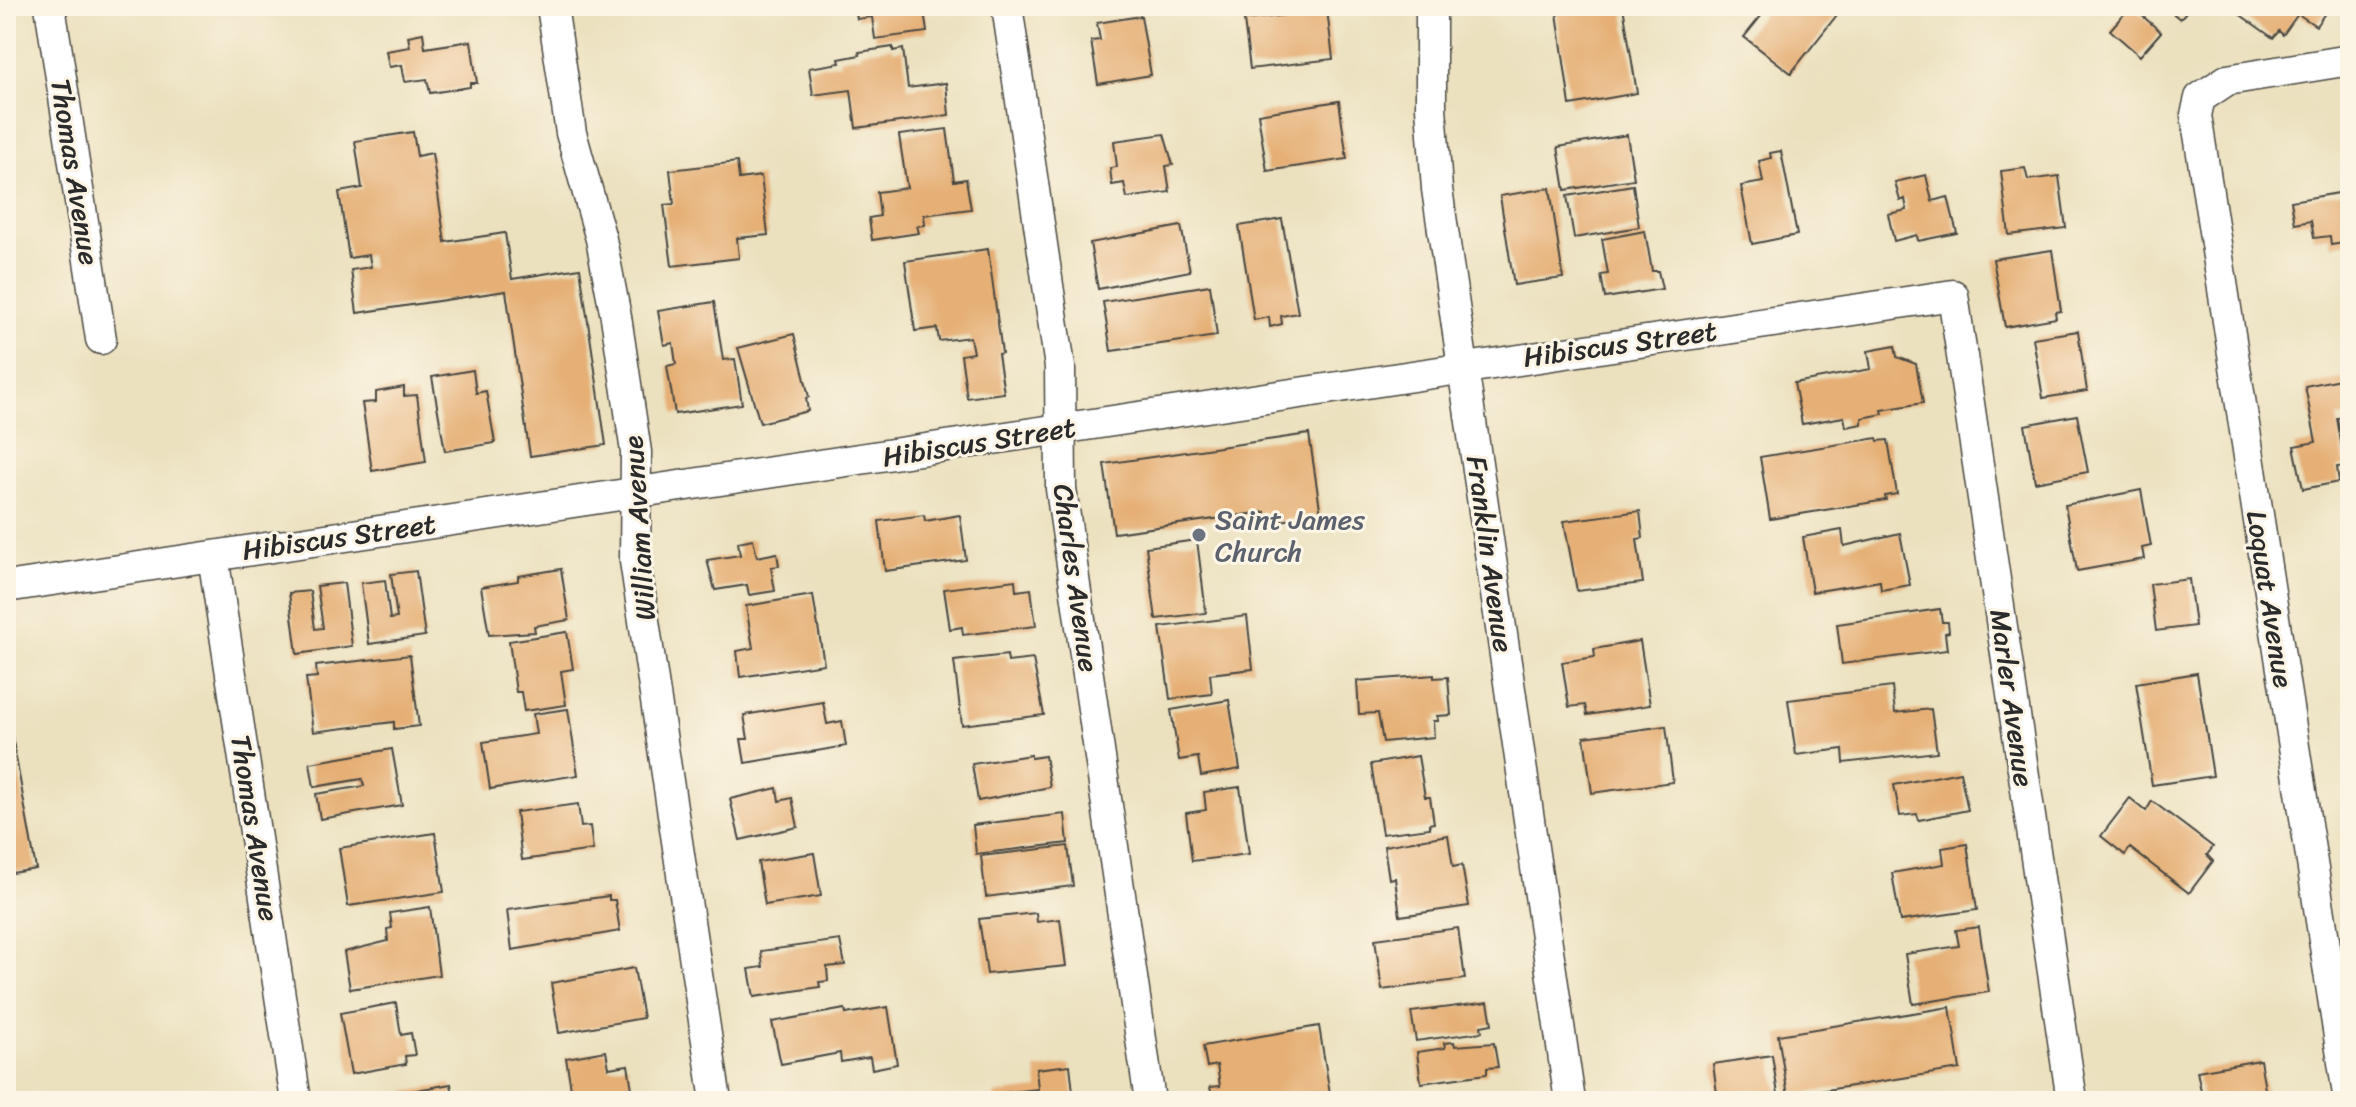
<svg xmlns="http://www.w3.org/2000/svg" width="2356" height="1107" font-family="Sriracha,sans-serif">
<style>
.building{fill:#e5af74}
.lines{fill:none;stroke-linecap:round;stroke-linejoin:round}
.street-casing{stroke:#484641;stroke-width:33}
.street{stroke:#fff;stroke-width:30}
.worship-dot{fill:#6b7280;stroke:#fcf5e5;stroke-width:3}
.labels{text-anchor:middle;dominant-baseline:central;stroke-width:6;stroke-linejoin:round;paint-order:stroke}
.street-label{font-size:28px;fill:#2b2b2b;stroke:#fcf5e5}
.worship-label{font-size:28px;fill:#5b616d;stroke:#fcf5e5;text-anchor:start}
</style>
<rect width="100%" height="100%" fill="#fcf5e5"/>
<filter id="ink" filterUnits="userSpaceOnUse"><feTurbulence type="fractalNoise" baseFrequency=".0125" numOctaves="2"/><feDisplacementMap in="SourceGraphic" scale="16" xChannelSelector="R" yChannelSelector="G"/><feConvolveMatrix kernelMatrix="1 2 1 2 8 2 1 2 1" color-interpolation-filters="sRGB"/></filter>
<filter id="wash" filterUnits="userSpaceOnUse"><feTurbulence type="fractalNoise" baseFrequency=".006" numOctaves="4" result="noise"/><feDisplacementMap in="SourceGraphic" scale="32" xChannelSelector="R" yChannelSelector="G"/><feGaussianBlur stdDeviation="1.8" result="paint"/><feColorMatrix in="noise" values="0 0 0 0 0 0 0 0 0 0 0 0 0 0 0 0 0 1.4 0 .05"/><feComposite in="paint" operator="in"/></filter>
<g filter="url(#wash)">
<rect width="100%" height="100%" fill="#ebe1bf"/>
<g id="blocks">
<path class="building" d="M855,6H933V10L924,11L927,32L875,39L872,17L857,19Z
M1556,6H1623L1637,93L1570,105Z
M1769,6H1844L1791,73L1744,37Z
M2131,6L2161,32L2140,56L2110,30Z
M2164,6H2191L2180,19Z
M2228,6H2330L2316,26L2298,14L2283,35L2279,31L2273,38Z
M1327,10L1333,59L1250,69L1244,20Z
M1141,16L1151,75L1098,84L1091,41L1100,40L1097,23Z
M423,33L425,48L471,41L477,83H470V87L430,93L427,79L405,82L402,65L389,67L386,51L410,47L408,36Z
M893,47V51L903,49L908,88L946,83L949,115L856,128L851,90L813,95L809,68L840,63L839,59L860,55L859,52Z
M1339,101L1347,159L1267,171L1258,114Z
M947,129L954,181L966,179L971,209L924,215L925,225L917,226L919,233L872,240L869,218L880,216L877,192L907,188L899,135Z
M413,132L417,156L432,153L445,242L505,233L512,279L580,268L606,445L530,456L506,291L357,313L351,270L371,267L369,255L349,258L339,192L362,188L355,141Z
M1164,134L1173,165L1166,166L1170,192L1127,198L1124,183L1112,185L1110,168L1117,167L1114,141Z
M1627,135L1634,179L1565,190L1558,147Z
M1781,151L1797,235L1752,244L1741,186L1763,182L1759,161L1771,158L1770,153Z
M737,162L739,179L761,176L768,235L737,238L739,258L672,266L664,205L674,204L670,170Z
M2025,168L2028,180L2059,176L2066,228L2009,235L2001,171Z
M1926,175L1932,201L1948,197L1957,233L1918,241L1917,235L1894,241L1888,214L1907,210L1905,199L1900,201L1895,182Z
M1633,185L1639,227L1574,238L1567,196Z
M1550,188L1563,278L1514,285L1500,196Z
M2350,191V242L2331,245L2330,236L2314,238L2311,221L2295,224L2291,201Z
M1282,219L1298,313L1281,316L1282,324L1270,327L1269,317L1254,320L1239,226Z
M1181,226L1190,271L1098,289L1090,243Z
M1645,231L1652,271H1658L1662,289L1605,298L1601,275L1608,274L1602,239Z
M988,249L1002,353L998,354L1004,393L967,398L961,355L973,353L970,337L939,341L937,328L915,331L905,261Z
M2052,250L2061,311L2055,312L2056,318L2005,327L1993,259Z
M1210,285L1217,336L1111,351L1103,302Z
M714,302L723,360L735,359L742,404L675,414L667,366L676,364L673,343L664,345L658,311Z
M2078,331L2087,391L2043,398L2033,338Z
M794,334L809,397L806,398L808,411L760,423L738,348Z
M1895,346L1897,357L1916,364L1923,403L1882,410L1883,414L1862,418V424L1846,427L1844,417L1802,424L1794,383L1871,369L1868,351Z
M473,370L476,393L486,391L495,443L445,451L432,377Z
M2345,378L2350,416L2337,418L2345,466L2337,467L2339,482L2303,489L2294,446L2316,442L2305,386Z
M404,387V396L417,395L426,462L372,471L362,403L376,402V392Z
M2077,415L2088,472L2035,482L2025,425Z
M1309,434L1321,515L1266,523L1265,512L1114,533L1104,464Z
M1877,438L1878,441L1888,440L1897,494L1885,496L1886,500L1770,519L1760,457Z
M2141,490L2151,546L2142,548L2144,559L2077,571L2065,505Z
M2350,490V521H2348L2343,491Z
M1640,511L1643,538L1637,539L1643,583L1577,591L1564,521Z
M924,515L925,521L960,515L966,560L885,571L879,521Z
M1842,530L1844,546L1900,533L1910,585L1881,590L1880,581L1812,592L1803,537Z
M753,539L757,557L777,553L779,566L771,567L775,591L749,595L747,585L715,590L707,560L740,555L738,542Z
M1197,540L1206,613L1156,619L1146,547Z
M561,569L569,620L534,626L535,632L489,635L481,587L518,581V576Z
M416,571L425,636L369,644L361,583L385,580L390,619L397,618L391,574Z
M2189,579L2195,626L2156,631L2150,584Z
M1015,580L1016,591L1031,589L1036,626L963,635L962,627L950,629L944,589Z
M344,583L352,646L297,654L289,593L310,591L315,629L323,628L317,586Z
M813,595L824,664L740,677L737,651L753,648L746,606Z
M1940,609L1942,622H1948L1949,632L1945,633L1947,650L1842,664L1837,624Z
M1247,616L1253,669L1210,674L1212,694L1170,699L1160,627Z
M567,632L573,669L561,671L566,705L524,711L521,692H516L509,641Z
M1640,641L1650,705L1587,715L1585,705L1569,707L1562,662L1595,657L1594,649Z
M410,655L419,726L394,729V722L313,732L306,678L317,677L316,666Z
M1007,655L1008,662L1033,659L1044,715L962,725L954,661Z
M2197,673L2213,776L2152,785L2136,683Z
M1434,675V678L1448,677L1451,715L1437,716L1438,721H1433L1434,737L1383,742L1378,713L1359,714L1357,681Z
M1892,687L1895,713L1931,709L1937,752L1844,763L1843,749L1796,755L1788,700Z
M1229,700L1240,769L1201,776L1198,757L1179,760L1171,710Z
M6,702L36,869L6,874Z
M823,702L827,724L842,721L846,746L745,763L741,739H748L744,715Z
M568,709L578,775L490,789L483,742L536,734L533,714Z
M1666,726L1673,782L1592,793L1584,737Z
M392,749L402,805L320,819L316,794L364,786L362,779L314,787L310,763Z
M1031,755V758L1045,756L1050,787L978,801L972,764Z
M1418,756L1425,797H1430L1434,823L1429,824L1430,828L1382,834L1371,764Z
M1960,772L1968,810L1919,820L1917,814L1900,816L1894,785Z
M1240,787L1249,854L1192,861L1186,813L1206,810L1204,792Z
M777,788L779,801L792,798L798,827L740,840L730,799Z
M2130,798L2146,811L2152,801L2213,847L2207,855L2213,861L2189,893L2130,848L2125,855L2101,836Z
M578,804L581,827L590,826L593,850L522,860L516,812Z
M1065,814L1068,843L976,854L973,825Z
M435,833L444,892L348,906L339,848Z
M1448,835L1453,867L1462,865L1469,906L1400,916L1395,878L1389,879L1384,846Z
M1967,844L1977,910L1900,921L1892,873L1944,864L1942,848Z
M1068,846L1073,886L986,897L981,856Z
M814,853L821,896L765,905L758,862Z
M609,896V900H615L620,931L512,950L507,910Z
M430,907L439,975L350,989L344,952L388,941L387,929L392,928L390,913Z
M1036,913L1037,922L1060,919L1066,966L987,974L979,919Z
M1979,927L1989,992L1913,1004L1905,954L1959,946L1956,930Z
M1458,928L1465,979L1382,990L1375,939Z
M840,940L845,965L827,967L828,981L819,982L820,987L754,997L749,969L763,967L761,951Z
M634,968L643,1018L559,1033L551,983Z
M1488,1002L1492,1024L1481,1026L1482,1032L1416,1041L1411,1012Z
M396,1003L401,1035L411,1033L415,1055L405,1056L406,1064L351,1074L340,1013Z
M888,1007L897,1064L872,1069L870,1057L841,1062L840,1053L781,1064L772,1022L845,1009L846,1014Z
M1950,1007L1960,1069L1788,1096L1778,1035Z
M1319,1026L1330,1094L1289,1101H1213L1210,1087L1220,1086L1217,1065L1207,1067L1203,1046Z
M1454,1042L1455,1046L1494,1043L1498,1067L1487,1068V1074L1421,1083L1417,1052L1445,1048L1444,1043Z
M606,1051L609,1068L628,1065L634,1101H573L566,1058Z
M1772,1055L1779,1101H1718L1713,1064Z
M2260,1060L2267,1101H2181L2202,1096L2197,1071Z
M1070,1065L1074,1101H995L994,1094L1038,1089L1036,1069Z
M451,1084L454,1101H365V1099Z"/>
</g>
</g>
<g filter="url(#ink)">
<use href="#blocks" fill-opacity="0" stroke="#484641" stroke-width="2"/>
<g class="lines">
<defs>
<path id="street" d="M50,6L101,339
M552,6L571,133L601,239L616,317L636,452L635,561L716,1101
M1007,6L1060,367L1061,489L1150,1101
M1431,6V107L1437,189L1570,1101
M213,556L296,1101
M6,587L1953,295L2072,1101
M2349,1101L2196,115L2200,98L2227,80L2350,60"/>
</defs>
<use href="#street" class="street-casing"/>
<use href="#street" class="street"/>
</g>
</g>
<circle class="worship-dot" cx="1199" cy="535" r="8"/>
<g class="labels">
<g class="street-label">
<text transform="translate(75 172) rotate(81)">Thomas Avenue</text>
<text transform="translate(1620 344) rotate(-8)">Hibiscus Street</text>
<text transform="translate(979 442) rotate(-9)">Hibiscus Street</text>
<text transform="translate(639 528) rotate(-94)">William Avenue</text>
<text transform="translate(339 537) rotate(-8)">Hibiscus Street</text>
<text transform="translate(1490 554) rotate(82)">Franklin Avenue</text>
<text transform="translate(1076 578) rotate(82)">Charles Avenue</text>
<text transform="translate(2270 599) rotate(81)">Loquat Avenue</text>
<text transform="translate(2012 698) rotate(82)">Marler Avenue</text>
<text transform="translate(255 828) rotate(81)">Thomas Avenue</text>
</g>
<g class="worship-label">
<text x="1215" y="519">Saint James<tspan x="1215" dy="32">Church</tspan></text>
</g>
</g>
<rect width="2356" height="1107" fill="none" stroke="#fcf5e5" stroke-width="32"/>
</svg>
